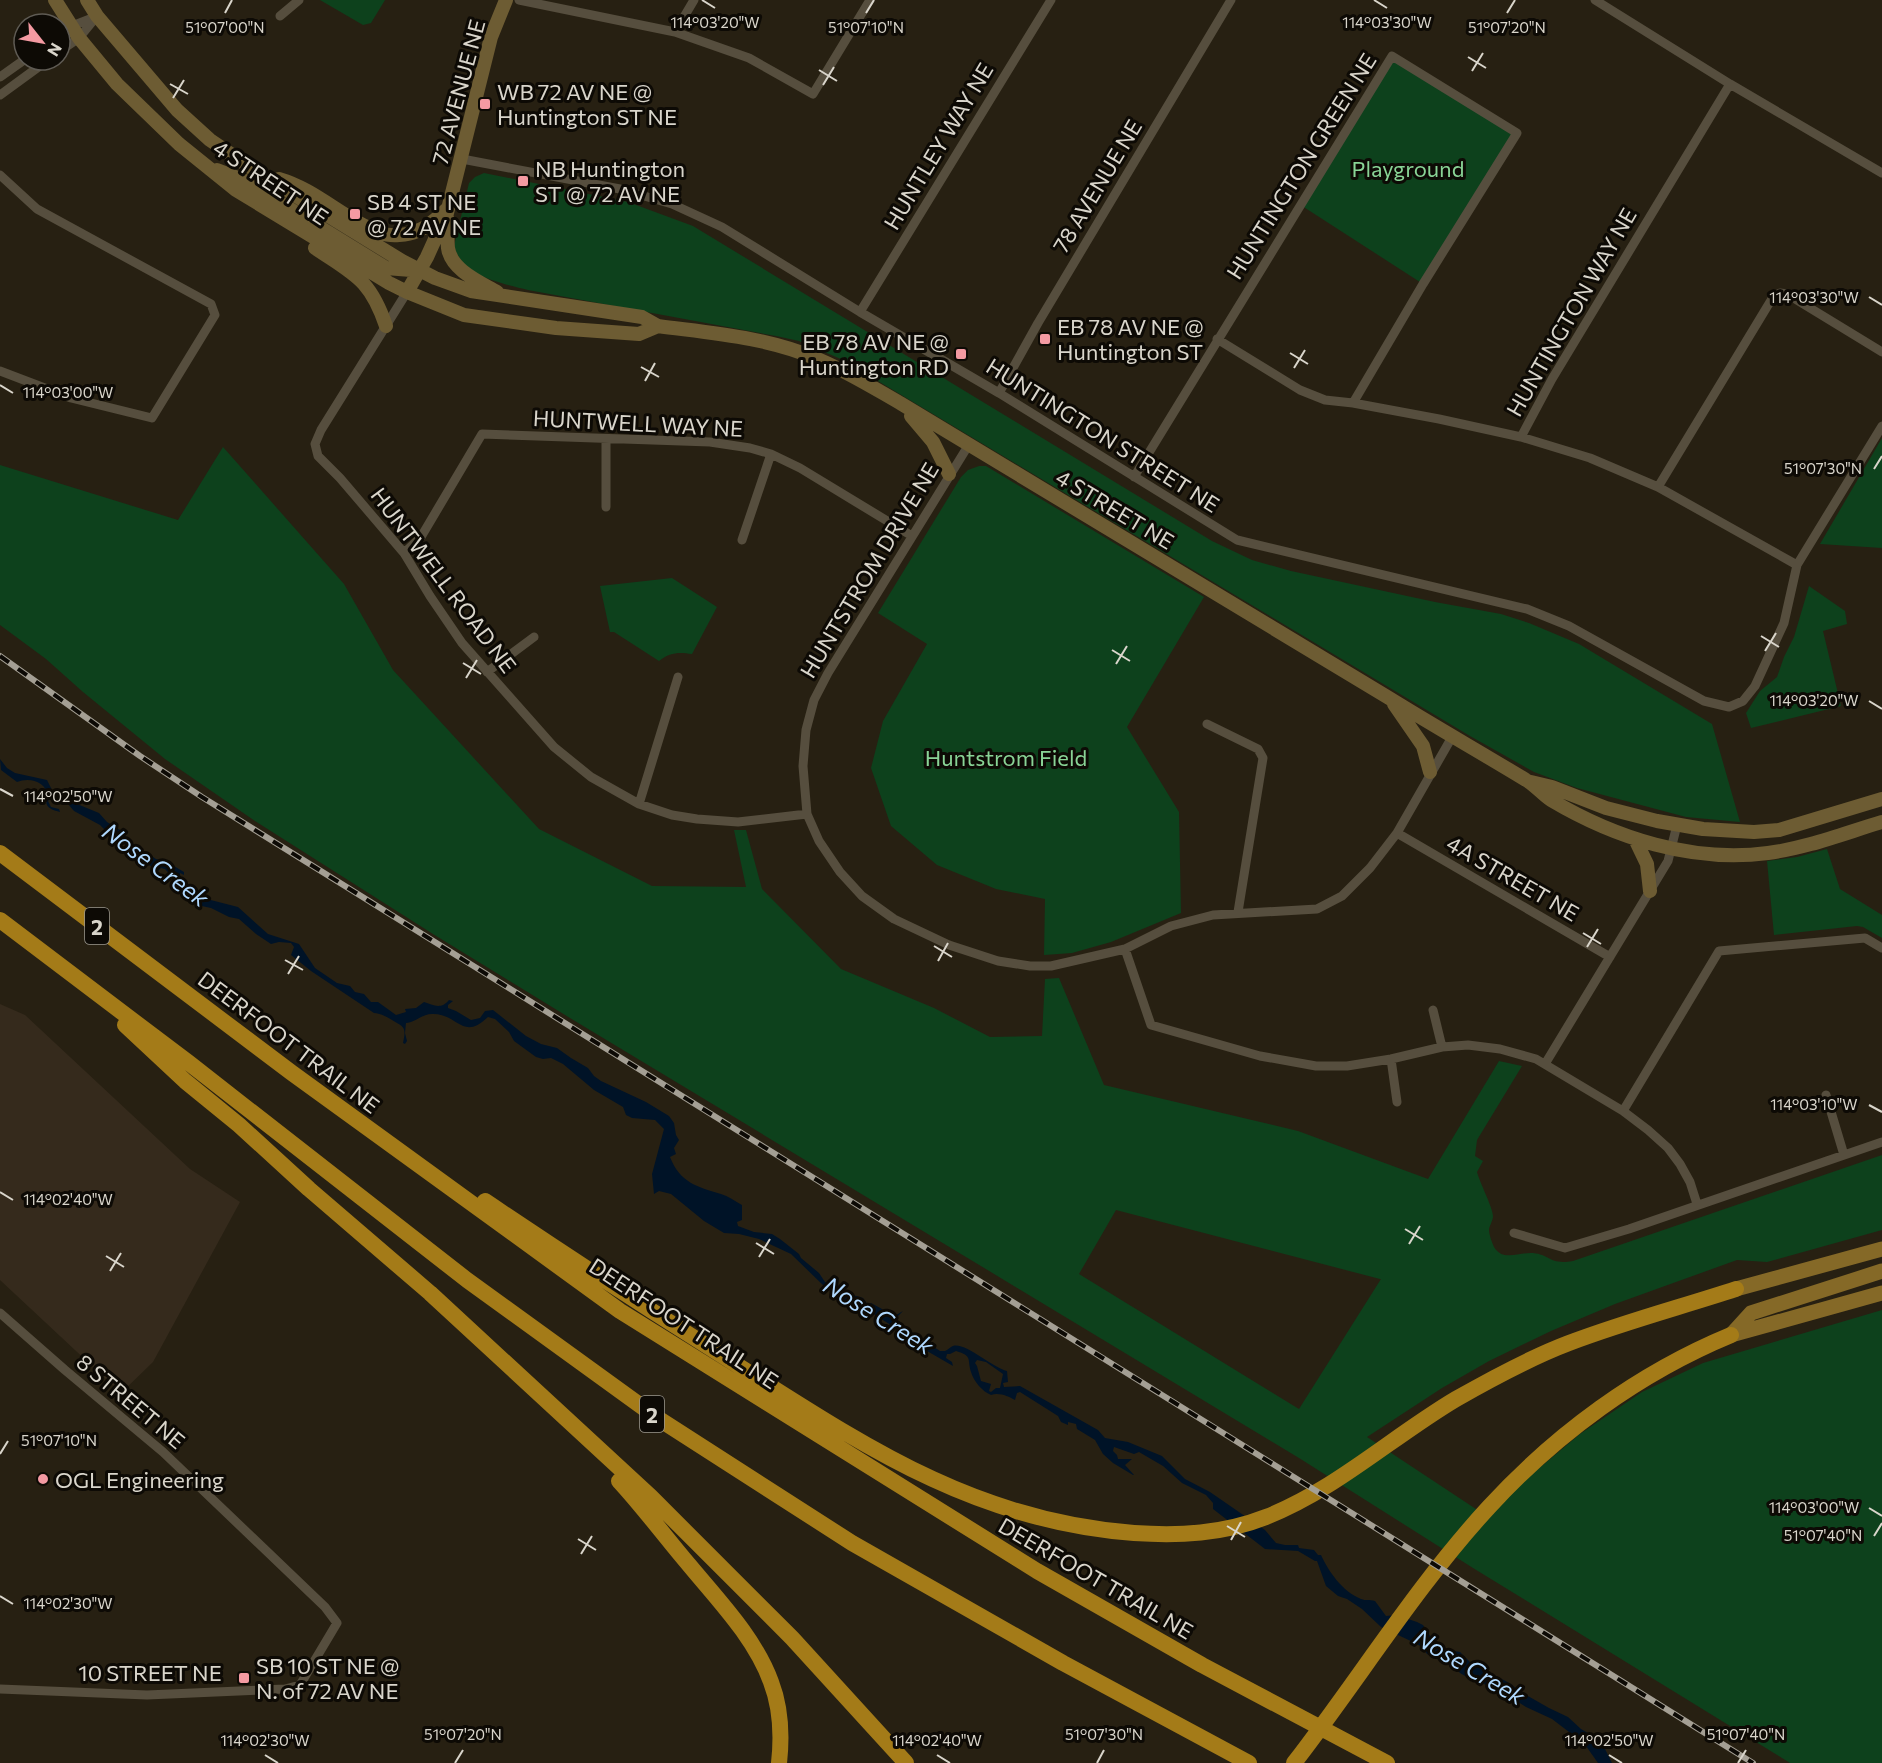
<svg xmlns="http://www.w3.org/2000/svg" width="1882" height="1763" font-family="Commissioner,sans-serif">
<style>
.commercial{fill:#352a1c}
.green{fill:#0d411c;fill-rule:evenodd}
.water{fill:#001327;fill-rule:evenodd}
.lines{fill:none;stroke-linecap:round;stroke-linejoin:round}
.street{stroke:#564e3e;stroke-width:9}
.secondary{stroke:#6d5c33;stroke-width:14}
.primary{stroke:#856927;stroke-width:15}
.highway{stroke:#a47b18;stroke-width:16}
.rail-casing{stroke:#a49f94;stroke-width:6}
.rail{stroke:#0d0a05;stroke-width:4;stroke-dasharray:11;stroke-linecap:butt}
.ticks{fill:none;stroke:#d9d5cb;stroke-width:2}
.poi-dot{fill:#f49aa2;stroke:#0d0a05;stroke-width:2}
.labels{text-anchor:middle;dominant-baseline:central;stroke-width:6;stroke-linejoin:round;paint-order:stroke}
.shield{fill:#0d0a05;stroke:#9c9890;stroke-width:1.5}
.shield-label{font-size:21px;font-weight:bold;fill:#d9d5cb}
.poi-label{font-size:22px;fill:#d9d5cb;stroke:#0d0a05;text-anchor:start}
.street-label{font-size:22px;fill:#d9d5cb;stroke:#0d0a05}
.park-label{font-size:22px;fill:#89d496;stroke:#0d0a05}
.water-label{font-size:24px;font-style:italic;fill:#afd8fe;stroke:#0d0a05}
.ticks-label{font-size:15px;text-anchor:middle;fill:#d9d5cb;stroke:#0d0a05;stroke-width:6;stroke-linejoin:round;paint-order:stroke}
</style>
<rect width="100%" height="100%" fill="#272012"/>
<path class="commercial" d="M0,1004L25,1015L190,1169L240,1202L153,1362L121,1393L0,1280Z"/>
<path class="green" d="M320,0H385L371,23L363,25Z
M1392,56L1517,133L1423,284L1299,204Z
M484,173L628,202L693,226L1212,541L1252,560L1291,571L1435,602L1501,614L1529,623L1579,644L1712,724L1740,822L1686,817L1577,788L1534,772L1470,736L843,360L799,341L776,336L528,290C502,283 462,277 454,246L469,183L475,177Z
M1882,438V548L1820,544Z
M223,447L344,584L393,670L539,829L652,886L746,887L734,830H746L762,889L841,969L934,1008L990,1037L1042,1036L1045,979L1059,978L1104,1085L1298,1131L1428,1179L1499,1061L1522,1066L1477,1140L1475,1156L1483,1161L1477,1172C1480,1183 1493,1208 1493,1216C1493,1220 1490,1225 1489,1229C1489,1235 1492,1242 1494,1247C1503,1262 1519,1252 1533,1253C1551,1255 1549,1265 1573,1261L1882,1155V1230L1767,1262L1737,1260L1615,1304L1551,1331L1489,1361L1442,1388L1367,1437L1488,1517L1519,1485L1580,1434L1642,1392L1703,1363L1882,1310V1763H1790L1473,1568L1299,1458L570,1018L433,934L255,821L165,759L83,692L46,659L0,625V465L178,520ZM1116,1210L1380,1279H1381L1299,1409L1079,1274Z
M979,466H986L1204,597L1127,727L1179,812L1181,913L1111,942L1072,953L1044,955L1045,899L996,889L937,865L891,826L871,768L883,721L927,644L878,613L961,477L968,470Z
M672,578L717,607L692,654C679,652 670,652 659,661L614,632H610L600,586Z
M1809,586L1845,611L1847,624L1823,631L1841,706L1751,728L1746,713L1760,691L1777,677L1784,657L1794,637Z
M1827,849L1840,889L1882,915V938L1863,927L1857,926L1774,935L1767,861L1797,857Z"/>
<path class="water" d="M0,759L7,768L15,773L47,780L52,790L68,794L77,804L99,813L107,822L125,833L126,839L156,859L167,862L184,872V875L180,873V876L199,897L238,907L268,934L299,944L315,968L337,983L350,986L355,992L364,994L371,1002H378L396,1015L406,1012L405,1009L416,1008L424,1002C433,1005 441,1010 449,1000L453,1001L448,1005V1008L456,1011L471,1020L480,1018L485,1011L493,1010L526,1036L541,1044L557,1048L571,1058L588,1068L594,1076L601,1081L646,1102L669,1116L674,1123L676,1135L679,1140L674,1148L676,1154L670,1157C680,1183 698,1187 721,1194C728,1196 735,1201 742,1205V1220L737,1222L738,1226L754,1232L772,1234L780,1239L799,1254L801,1258L819,1273L825,1282L846,1293L863,1298L868,1305L871,1303L882,1309L891,1318L903,1311L894,1320L900,1328L910,1331L940,1351H945C946,1351 952,1346 953,1346C965,1342 993,1368 1007,1371L1008,1382L1003,1383L1004,1387L1020,1386L1098,1430L1105,1438L1128,1442L1162,1456L1185,1479L1210,1492L1265,1530L1276,1543L1285,1545H1298L1299,1548L1314,1550L1318,1555H1321C1329,1572 1342,1591 1361,1599C1366,1601 1369,1599 1375,1601L1386,1616L1396,1615L1417,1622L1423,1625L1436,1645L1442,1649L1460,1652L1470,1662L1511,1684L1519,1691L1549,1708L1568,1717L1581,1729L1598,1739L1604,1747L1612,1763H1598L1586,1746L1573,1735L1552,1719L1526,1707L1498,1689L1472,1680L1460,1673L1453,1665L1427,1654L1422,1647L1415,1643L1381,1627L1362,1609L1347,1599L1338,1596L1326,1586L1317,1561H1315L1298,1551L1265,1549L1213,1509V1503L1206,1495L1182,1483L1163,1466L1139,1452L1134,1454L1114,1447L1113,1451L1117,1455L1118,1459H1132L1125,1465L1134,1475H1133L1113,1463L1103,1454L1095,1440L1077,1429L1076,1424L1068,1422V1425L1061,1422L1058,1416L1020,1392L1017,1393L1015,1400C1008,1396 999,1392 991,1395C982,1391 974,1382 971,1372C967,1359 973,1356 956,1351L950,1354H947L946,1358L952,1362L953,1366L915,1344L897,1329L872,1313L869,1309L853,1307L841,1300L840,1297L826,1288L791,1254L759,1239L739,1234L724,1233L704,1221L671,1194L659,1191L654,1194L652,1174L664,1129L655,1120L632,1118L626,1115L623,1107L594,1090L563,1064L551,1058L543,1059L536,1057L514,1041L509,1032L495,1019L488,1017C462,1042 458,1013 432,1014C422,1014 414,1023 406,1023L405,1033L407,1041L405,1044L403,1043C407,1026 403,1027 392,1020C385,1016 382,1014 374,1013L311,971L291,955L294,947L291,943L279,942L271,944L256,934L239,919L229,917L211,908L197,905L165,869L161,868L157,872L154,868L140,860L117,837L111,836L100,825L74,811L62,797L53,796L48,801L51,807L59,809L60,812C56,811 49,809 47,805C45,801 48,800 48,796C46,781 29,777 17,782L1,770ZM977,1360L986,1362L1003,1374L1000,1388H996L991,1392L989,1391L991,1384L981,1381L977,1366L975,1363Z"/>
<g class="lines">
<path class="street" d="M519,0L675,32L749,58L813,94L870,0
M1595,0L1730,84L1882,173
M280,16L299,0
M675,32L694,0
M60,34L72,26L95,17
M60,51L79,38L97,16
M0,77L24,60
M0,95L48,60
M462,159L620,189L672,204L722,227L860,312L999,393L1237,540L1527,609L1569,626L1704,701L1729,707L1743,701L1755,686L1784,623L1797,565L1882,426
M0,175L37,209L211,304L215,315L152,418L71,398L0,371
M407,292L321,430L315,444L318,456L340,478L404,553L430,596L462,643L554,747L591,777L639,804L672,815L697,819L738,822L807,814
M860,312L1051,0
M1217,339L1300,390L1325,400L1353,403L1439,419L1521,437L1552,379L1730,84
M999,393L1038,323L1231,0
M1521,437L1590,458L1658,487L1797,565
M606,439V507
M968,446L828,673L814,700L806,730L803,766L807,814L819,841L840,872L862,896L894,919L949,945L998,961L1030,966H1051L1125,949L1171,926L1213,915L1317,909L1342,896L1370,868L1397,833L1452,737
M1134,477L1392,56L1517,133L1423,284L1353,403
M1658,487L1773,297L1780,293L1787,294L1882,352
M742,540L771,454
M404,553L421,537L482,434L710,442L750,448L771,454L800,468L912,536
M487,672L534,637
M1207,724L1258,749L1263,758L1238,912
M639,804L678,677
M1397,833L1610,957
M1125,949L1151,1025L1260,1056L1316,1066H1347L1391,1059L1442,1047L1468,1045L1500,1049L1536,1059L1623,1111L1648,1130L1668,1148L1680,1164L1690,1182L1697,1204
M1433,1010L1442,1047
M1391,1059L1397,1102
M1545,1064L1668,861L1677,825
M1826,1095L1844,1155
M1623,1111L1719,951L1865,938L1882,948
M1514,1233L1565,1248L1629,1229L1882,1142
M0,1313L65,1370L163,1452L325,1607L337,1623L300,1685L285,1689L147,1695L0,1689"/>
<path class="secondary" d="M55,0L79,38L117,84L179,144L236,190L389,283L407,292L464,315L556,328L639,334L658,326
M87,0L97,16L177,110L210,140L257,172L402,261L435,278L471,291L642,317L658,326C710,333 766,337 815,358C845,370 872,387 900,403L1389,698C1434,726 1480,752 1526,780C1535,785 1542,794 1551,800C1615,838 1692,863 1768,853C1807,848 1845,833 1882,822
M217,170L243,180L386,268L411,270
M279,179C317,190 344,220 381,233C391,237 408,235 417,231C429,227 438,217 447,209
M447,218C448,228 447,238 448,248C451,270 480,282 497,292
M315,248C355,275 370,279 386,326
M407,292L427,257L447,213L491,37L506,0
M911,416L933,442L949,474
M1394,704L1423,746L1430,772
M1531,782L1552,787L1606,808L1657,821L1703,829L1754,832L1779,830L1882,799
M1635,839L1647,864L1650,891"/>
<path class="primary" d="M1736,1289L1882,1249
M1731,1335L1751,1313L1882,1271
M1731,1335L1882,1293"/>
<path class="highway" d="M0,853L292,1073L620,1311L1037,1571L1202,1665L1387,1763
M0,920L189,1063L467,1280L659,1419L852,1543L1063,1663L1249,1763
M125,1025L185,1081L239,1125L309,1189L430,1293L651,1497L792,1638L906,1763
M485,1201C565,1255 645,1307 726,1358C860,1443 972,1521 1134,1533C1179,1536 1223,1534 1266,1517C1335,1490 1392,1437 1456,1399C1491,1379 1532,1357 1569,1343C1624,1322 1681,1307 1736,1289
M619,1481C644,1508 666,1538 690,1566C719,1601 755,1638 771,1682C781,1708 782,1736 779,1763
M1294,1763C1359,1679 1417,1585 1489,1507C1556,1434 1639,1373 1731,1335"/>
<defs>
<path id="rail" d="M0,656L140,756L202,797L1753,1763"/>
</defs>
<use href="#rail" class="rail-casing"/>
<use href="#rail" class="rail"/>
</g>
<path class="ticks" d="M702,0L715,8M1374,0L1387,8M225,13L232,0M866,13L874,0M1507,13L1515,0M1468,57L1486,68M819,70L837,81M1472,71L1483,53M170,84L188,94M823,85L834,67M173,98L184,80M1869,297L1882,305M1290,353L1308,364M641,367L659,377M1294,368L1305,350M645,381L655,363M0,385L13,393M1874,469L1882,456M1761,636L1779,647M1112,650L1130,661M1765,651L1776,633M463,663L481,674M1116,664L1127,646M466,678L477,660M1869,701L1882,709M0,789L13,796M1583,933L1601,944M934,946L952,957M1587,947L1598,929M285,960L303,970M938,961L948,943M288,974L299,956M1869,1105L1882,1112M0,1192L13,1200M1405,1229L1423,1240M756,1243L774,1254M1409,1244L1420,1226M106,1256L124,1267M759,1257L770,1239M110,1271L121,1253M0,1454L8,1441M1869,1508L1882,1516M1227,1526L1245,1537M1874,1536L1882,1523M578,1539L596,1550M1231,1540L1241,1522M581,1554L592,1536M0,1596L13,1604M265,1755L278,1763M937,1755L950,1763M1609,1755L1622,1763M455,1763L463,1750M1097,1763L1104,1750M1738,1763L1746,1750"/>
<g class="poi-dot">
<rect x="479" y="98" width="12" height="12" rx="3"/>
<rect x="517" y="175" width="12" height="12" rx="3"/>
<rect x="349" y="208" width="12" height="12" rx="3"/>
<rect x="1039" y="333" width="12" height="12" rx="3"/>
<rect x="955" y="348" width="12" height="12" rx="3"/>
<circle cx="43" cy="1479" r="6"/>
<rect x="238" y="1672" width="12" height="12" rx="3"/>
</g>
<g class="labels">
<g class="shield">
<rect x="85" y="908" width="24" height="36" rx="4.5"/>
<rect x="640" y="1396" width="24" height="36" rx="4.5"/>
</g>
<g class="shield-label">
<text x="97" y="926">2</text>
<text x="652" y="1414">2</text>
</g>
<g class="poi-label">
<text x="497" y="91">WB 72 AV NE @<tspan x="497" dy="25">Huntington ST NE</tspan></text>
<text x="535" y="168">NB Huntington<tspan x="535" dy="25">ST @ 72 AV NE</tspan></text>
<text x="367" y="201">SB 4 ST NE<tspan x="367" dy="25">@ 72 AV NE</tspan></text>
<text x="1057" y="326">EB 78 AV NE @<tspan x="1057" dy="25">Huntington ST</tspan></text>
<text x="949" y="341" text-anchor="end">EB 78 AV NE @<tspan x="949" dy="25">Huntington RD</tspan></text>
<text x="55" y="1479">OGL Engineering</text>
<text x="256" y="1665">SB 10 ST NE @<tspan x="256" dy="25">N. of 72 AV NE</tspan></text>
</g>
<g class="street-label">
<text transform="translate(458 92) rotate(-75)">72 AVENUE NE</text>
<text transform="translate(938 146) rotate(-59)">HUNTLEY WAY NE</text>
<text transform="translate(1301 166) rotate(-58)">HUNTINGTON GREEN NE</text>
<text transform="translate(271 182) rotate(34)">4 STREET NE</text>
<text transform="translate(1097 186) rotate(-59)">78 AVENUE NE</text>
<text transform="translate(1571 312) rotate(-60)">HUNTINGTON WAY NE</text>
<text transform="translate(638 423) rotate(3)">HUNTWELL WAY NE</text>
<text transform="translate(1103 435) rotate(32)">HUNTINGTON STREET NE</text>
<text transform="translate(1115 509) rotate(31)">4 STREET NE</text>
<text transform="translate(869 570) rotate(-59)">HUNTSTROM DRIVE NE</text>
<text transform="translate(444 580) rotate(53)">HUNTWELL ROAD NE</text>
<text transform="translate(1513 878) rotate(30)">4A STREET NE</text>
<text transform="translate(289 1042) rotate(37)">DEERFOOT TRAIL NE</text>
<text transform="translate(684 1323) rotate(33)">DEERFOOT TRAIL NE</text>
<text transform="translate(131 1401) rotate(40)">8 STREET NE</text>
<text transform="translate(1096 1578) rotate(30)">DEERFOOT TRAIL NE</text>
<text x="150" y="1672">10 STREET NE</text>
</g>
<g class="park-label">
<text x="1408" y="168">Playground</text>
<text x="1006" y="757">Huntstrom Field</text>
</g>
<g class="water-label">
<text transform="translate(156 864) rotate(36)">Nose Creek</text>
<text transform="translate(879 1315) rotate(32)">Nose Creek</text>
<text transform="translate(1470 1666) rotate(31)">Nose Creek</text>
</g>
</g>
<g class="ticks-label">
<text x="715" y="28">114°03'20"W</text>
<text x="1387" y="28">114°03'30"W</text>
<text x="866" y="33">51°07'10"N</text>
<text x="225" y="33">51°07'00"N</text>
<text x="1507" y="33">51°07'20"N</text>
<text x="1814" y="303">114°03'30"W</text>
<text x="68" y="398">114°03'00"W</text>
<text x="1823" y="474">51°07'30"N</text>
<text x="1814" y="706">114°03'20"W</text>
<text x="68" y="802">114°02'50"W</text>
<text x="1814" y="1110">114°03'10"W</text>
<text x="68" y="1205">114°02'40"W</text>
<text x="59" y="1446">51°07'10"N</text>
<text x="1814" y="1513">114°03'00"W</text>
<text x="1823" y="1541">51°07'40"N</text>
<text x="68" y="1609">114°02'30"W</text>
<text x="463" y="1740">51°07'20"N</text>
<text x="1104" y="1740">51°07'30"N</text>
<text x="1746" y="1740">51°07'40"N</text>
<text x="265" y="1746">114°02'30"W</text>
<text x="937" y="1746">114°02'40"W</text>
<text x="1609" y="1746">114°02'50"W</text>
</g>
<g transform="translate(42 42) rotate(121)"><circle r="28" fill="#0d0a05" stroke="#5f5b54" stroke-width="1.5"/>
<path d="M0-4.5L10 22L0 15L-10 22Z" fill="#f49aa2"/>
<text y="-9" font-size="16" font-weight="bold" text-anchor="middle" fill="#d9d5cb">N</text>
</g>
</svg>
